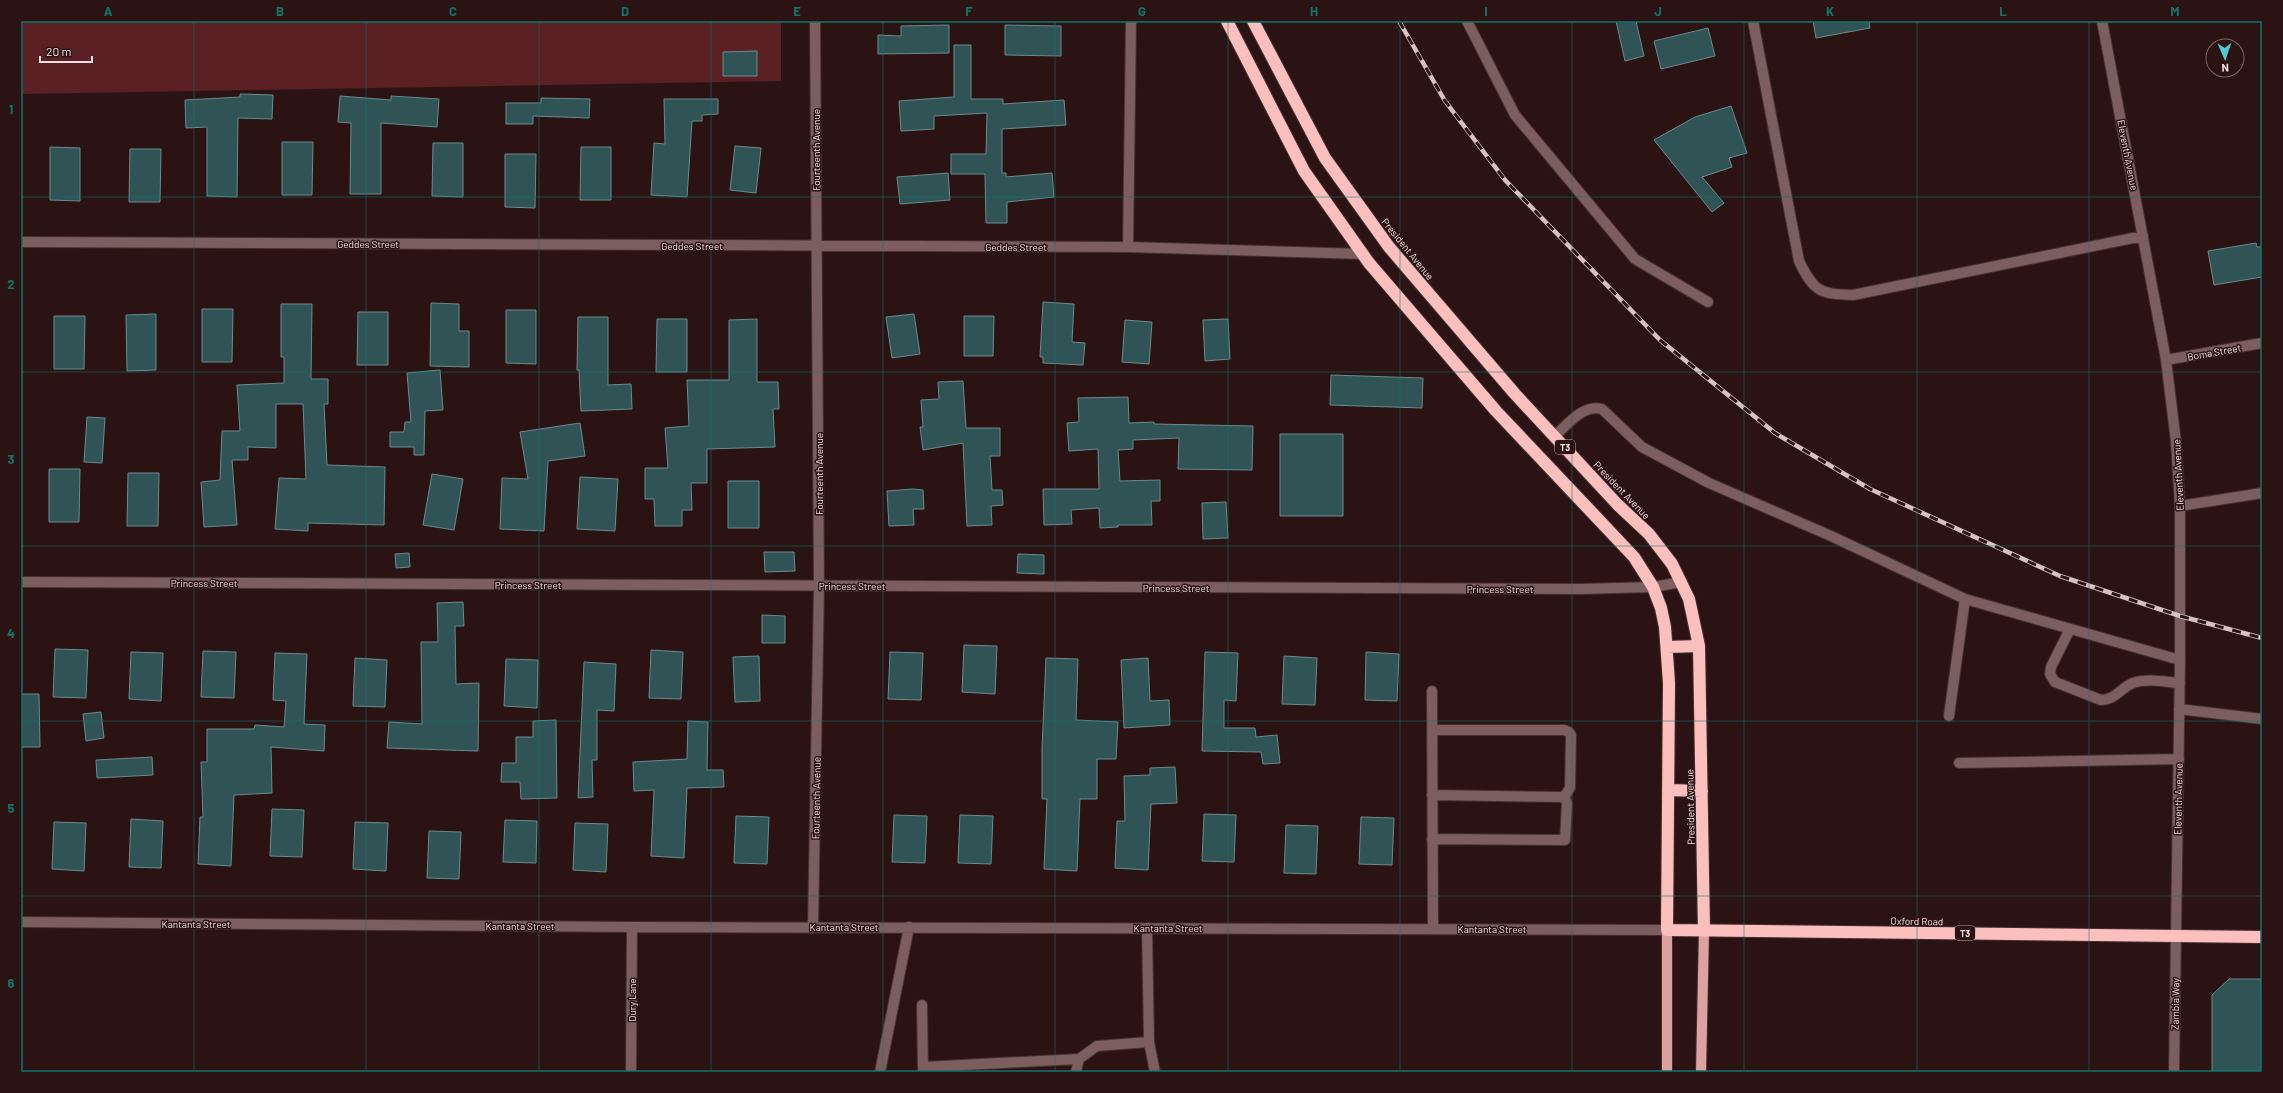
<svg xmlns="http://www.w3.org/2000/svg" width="2283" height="1093" font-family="Barlow,sans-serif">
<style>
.green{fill:#5a2023}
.building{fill:#305355;stroke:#688c8f}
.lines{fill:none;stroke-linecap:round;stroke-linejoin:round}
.minor-casing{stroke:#483030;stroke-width:12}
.major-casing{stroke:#483030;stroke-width:12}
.highway-casing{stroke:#483030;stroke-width:14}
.minor{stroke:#7b5e5d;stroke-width:10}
.major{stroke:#dda19f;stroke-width:10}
.highway{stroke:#fbc0be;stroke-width:12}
.rail-casing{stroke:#d5c2c1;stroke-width:4.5}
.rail{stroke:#2c1313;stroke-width:3;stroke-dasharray:9;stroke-linecap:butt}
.grid{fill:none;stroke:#0f766e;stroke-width:1;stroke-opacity:0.55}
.labels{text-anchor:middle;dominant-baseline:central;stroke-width:3;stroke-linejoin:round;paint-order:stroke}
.shield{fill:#2c1313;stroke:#b7a2a2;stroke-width:1}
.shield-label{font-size:9px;font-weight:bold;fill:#f2e0df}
.street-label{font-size:10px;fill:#f2e0df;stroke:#2c1313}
.neatline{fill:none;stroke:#0f766e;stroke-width:1.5}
.grid-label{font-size:13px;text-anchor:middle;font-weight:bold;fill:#0f766e}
</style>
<rect width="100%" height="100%" fill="#2c1313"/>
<path class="green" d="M21,21H781V81L21,94Z"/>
<path class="building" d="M1616,21H1636L1644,56L1625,61Z
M1813,21H1869L1870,28L1816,38Z
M949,25V53L878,54V35L901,36V26Z
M1005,25L1061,26V56L1005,55Z
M1708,28L1715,56L1661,69L1654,41Z
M954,45H971V99H1003V104L1064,100L1066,125L1002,129V173H1006V177L1052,173L1054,197L1007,202V223H986L985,174H951V154H986L987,113L934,116V129L901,131L899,101L954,97Z
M757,51V76H723V52Z
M240,94L273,95L272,119L238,118L237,197L207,196V127L186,128L185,100L240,97Z
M340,96L391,100V96L439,99L437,127L381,123V194H350L351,123L338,122Z
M541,98L590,99L589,118L533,116V124H506V103H541Z
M664,99H718V114L702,115V121H692L687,197L651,195L654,143L665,144Z
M1731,106L1747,153L1729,158L1732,167L1702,177L1724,203L1712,212L1654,140L1695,117Z
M282,142H313L312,195H282Z
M433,143H463V197L432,196Z
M735,146L761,148L756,193L730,190Z
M50,147L80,148V201L50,200Z
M581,147H611V200H580Z
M130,149H161L160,202H129Z
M505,154H536L535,208L505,207Z
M948,173L950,200L900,204L897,177Z
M2256,243L2257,247H2262V277L2214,285L2208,251Z
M1043,302L1074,304L1072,342L1085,343L1083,365L1043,363V357H1040Z
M431,303L459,304V331H469V367L430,366Z
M281,304H312L311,379H328V404H324L327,465L385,467L384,525L308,523V531L275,529L279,478L306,479L303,404H276V448L248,447V460H232L237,525L204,527L201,482L220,480L222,431H240L237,385L284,383V357H281Z
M202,309H233L232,362H202Z
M506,310H536V364L506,363Z
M358,312H388V365H357Z
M156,314V370L127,371L126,315Z
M914,314L920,354L892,358L886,317Z
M54,316H85L84,369H54Z
M964,316H994L993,356H964Z
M578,317H608V385L631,384L632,409L581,411L579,370H577Z
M657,319H687V372H656Z
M757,319V382H778L779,409H773L775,447L707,449V483H691L692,510H682V526H655L654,499H645V468H668L665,428L689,426L687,380H729V320Z
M1228,319L1230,359L1205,361L1203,320Z
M1125,320L1152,322L1149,364L1122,362Z
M440,370L443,410L425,411L424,455H414V447H390V432H404L405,422H411L407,373Z
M1331,375L1423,378L1422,408L1330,405Z
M963,381L966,428H1000V456H990L992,490H1002L1003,505L991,506L992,525L967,526L963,443L923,450L920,427H923L921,400L939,399L938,382Z
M1128,397L1129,423L1154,422V424L1253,426L1252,470L1178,469L1179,438L1133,440V449L1118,450L1120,481L1160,480V501H1151L1152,525H1118V527L1100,528L1099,508L1071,510L1072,524L1044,525L1043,489H1099L1098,449L1069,451L1067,423L1079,422L1078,398Z
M87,417L105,418L102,463L84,462Z
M580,423L585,456L548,461L544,531L500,529L502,478L528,479L520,432Z
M1280,434H1343V516H1280Z
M49,469H80L79,522H49Z
M128,473H159L158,526H127Z
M432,474L463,479L454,530L423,525Z
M580,477L618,479L615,531L577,529Z
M728,481H759V528H728Z
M913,489L923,490L924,509H913L914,525L889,526L887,491Z
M1226,502L1228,538L1203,539L1202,503Z
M764,552H794L795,571L765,572Z
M409,553L410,567L396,568L395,554Z
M1018,554L1044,555V574L1017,573Z
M463,602L464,626H455L456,684L479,683L478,751L387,748L389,722L422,724L421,642H438L437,603Z
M762,615L785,616V643H762Z
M964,645L997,646L995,694L962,692Z
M55,649L88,650L86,698L53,697Z
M651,650L683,652L681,699L649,698Z
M203,651L236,652L234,698L201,697Z
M131,652L163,653L161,701L129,699Z
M890,652L923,653L921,700L888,699Z
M1205,652L1238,653L1236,701L1224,700V728H1255L1256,737L1277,735L1280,763L1263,764L1261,752L1202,751Z
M1366,652L1399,654L1397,701L1365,700Z
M275,653L307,654L304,724L325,725L324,751L271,747L272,793L234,795L231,866L198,864L200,817H203L201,762H207V729H254L255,725L284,727L286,701L273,700Z
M759,656L760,701L735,702L733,657Z
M1284,656L1317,658L1315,705L1282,704Z
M355,658L387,660L385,707L353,706Z
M1046,658L1078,659L1076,720L1118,722L1116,759H1097V799H1080L1077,871L1044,869L1047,799H1042V748Z
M1148,658L1150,701L1169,700L1170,725L1124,728L1121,660Z
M506,659L538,660L537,708L504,706Z
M584,662L616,664L614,711L597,710V760H592L593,797L578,798Z
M21,694H39L40,747H21Z
M101,712L104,738L86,741L83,714Z
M556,720L557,798L521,799L520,782H501L502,763H516V737H533V721Z
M688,721L708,722L707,770H723L724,787L687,788L684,858L651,856L654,790L634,791L633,762L687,759Z
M152,757L153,775L97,778L96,760Z
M1175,767L1177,803L1151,804L1148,870L1115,868L1117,821H1125L1124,776L1150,775V768Z
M272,809L304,810L302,857L270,856Z
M1204,814L1236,815L1234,862L1202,861Z
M894,815L927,816L925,863L892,862Z
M960,815L993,816L991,864L958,863Z
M736,816L769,817L767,864L734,863Z
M1361,817L1394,818L1392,865L1359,864Z
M131,819L163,821L161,868L129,867Z
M505,820L537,821L536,863L503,862Z
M54,822L86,823L84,871L52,869Z
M355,822L388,823L386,871L353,869Z
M575,823L608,824L606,872L573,870Z
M1286,825L1318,826L1316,874L1284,873Z
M429,831L461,832L459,879L427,878Z
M2229,979H2261L2262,1072H2212V995Z"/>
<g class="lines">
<defs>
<path id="minor" d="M1467,21L1515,115L1635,259L1708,302
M1753,21L1799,261C1814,292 1820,294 1853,295L2143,236
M2102,21L2166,360L2176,442L2180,506V660L2174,1072
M21,242L1128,247L1364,254
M1128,247L1131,21
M2166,360L2262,343
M1555,436C1568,424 1583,404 1602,409L1642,447L1709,483L1831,536L1965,599L2180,660
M2180,506L2262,493
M21,582L1581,589L1653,587L1682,582
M2070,629L2051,667L2050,674L2055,682L2101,700C2115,700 2122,687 2133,683C2147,678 2165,682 2180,683
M1432,691L1433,929
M2179,709L2262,719
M1949,716L1965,599
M1432,730H1564L1569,732L1571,735L1570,788L1564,797L1567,803L1565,840L1432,839
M1959,763L2179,759
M1432,795L1564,797
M21,922L632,927L1667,930
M813,927L819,586L815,21
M1147,928L1149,1042L1155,1072
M922,1005L923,1072
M923,1067L1079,1059
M631,1072L632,927
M880,1072L909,927
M1076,1072L1079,1059L1097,1046L1149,1042"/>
<path id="major" d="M1667,1072V930
M1701,1072L1704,931"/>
<path id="highway" d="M1227,21L1304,171L1369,263L1496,411L1634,557L1653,587L1661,608L1665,627L1669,683L1667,930L2262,937
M1253,21L1325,158L1389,247L1515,394L1618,505L1649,534L1672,564L1689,599L1699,646L1704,931
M1667,647L1699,646
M1668,790L1702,791"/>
</defs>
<use href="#minor" class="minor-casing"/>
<use href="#major" class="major-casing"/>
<use href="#highway" class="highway-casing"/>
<use href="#minor" class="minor"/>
<use href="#major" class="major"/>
<use href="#highway" class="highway"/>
<defs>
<path id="rail" d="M1399,21L1445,101L1505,180L1660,340L1775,433L1870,489L2060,576L2180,616L2262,638"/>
</defs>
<use href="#rail" class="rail-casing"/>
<use href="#rail" class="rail"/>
</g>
<path class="grid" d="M194,21V1072M366,21V1072M539,21V1072M711,21V1072M883,21V1072M1055,21V1072M1228,21V1072M1400,21V1072M1572,21V1072M1744,21V1072M1917,21V1072M2089,21V1072M21,197H2262M21,372H2262M21,546H2262M21,721H2262M21,896H2262"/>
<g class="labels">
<g class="shield">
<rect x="1555" y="440" width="20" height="14" rx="3"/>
<rect x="1955" y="926" width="20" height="14" rx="3"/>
</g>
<g class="shield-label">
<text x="1565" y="447">T3</text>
<text x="1965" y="933">T3</text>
</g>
<g class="street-label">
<text transform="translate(816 150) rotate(-90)">Fourteenth Avenue</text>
<text transform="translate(2128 155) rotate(79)">Eleventh Avenue</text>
<text x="368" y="244">Geddes Street</text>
<text x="692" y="246">Geddes Street</text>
<text x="1016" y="247">Geddes Street</text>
<text transform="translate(1408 249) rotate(51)">President Avenue</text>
<text transform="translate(2214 352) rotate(-10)">Boma Street</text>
<text transform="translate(819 474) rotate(-90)">Fourteenth Avenue</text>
<text transform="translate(2178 475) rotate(-93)">Eleventh Avenue</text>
<text transform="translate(1622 490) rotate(46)">President Avenue</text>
<text x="204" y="583">Princess Street</text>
<text x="528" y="585">Princess Street</text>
<text x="852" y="586">Princess Street</text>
<text x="1176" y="588">Princess Street</text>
<text x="1500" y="589">Princess Street</text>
<text transform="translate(816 798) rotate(-89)">Fourteenth Avenue</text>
<text transform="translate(2178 799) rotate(-89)">Eleventh Avenue</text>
<text transform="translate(1690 807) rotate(-91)">President Avenue</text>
<text transform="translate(1917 921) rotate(1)">Oxford Road</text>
<text x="196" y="924">Kantanta Street</text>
<text x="520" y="926">Kantanta Street</text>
<text x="844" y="927">Kantanta Street</text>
<text x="1168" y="928">Kantanta Street</text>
<text x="1492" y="929">Kantanta Street</text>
<text transform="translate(632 1000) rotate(-90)">Dury Lane</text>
<text transform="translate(2175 1004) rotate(-89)">Zambia Way</text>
</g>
</g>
<rect width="2283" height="1093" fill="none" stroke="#2c1313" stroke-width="44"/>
<g transform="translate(2225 58) rotate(178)"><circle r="19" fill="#2c1313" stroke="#7b6565"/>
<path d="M0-3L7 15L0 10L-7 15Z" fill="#51ccd5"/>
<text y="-6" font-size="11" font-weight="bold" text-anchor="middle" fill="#f2e0df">N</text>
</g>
<path d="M40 56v6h52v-6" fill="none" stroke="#f2e0df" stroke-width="2"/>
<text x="46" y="56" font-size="12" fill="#f2e0df" stroke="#2c1313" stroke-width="3" paint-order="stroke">20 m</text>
<rect x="22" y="22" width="2239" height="1049" class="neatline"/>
<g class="grid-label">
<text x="108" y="16">A</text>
<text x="280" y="16">B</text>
<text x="453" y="16">C</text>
<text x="625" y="16">D</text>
<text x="797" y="16">E</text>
<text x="969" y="16">F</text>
<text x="1142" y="16">G</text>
<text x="1314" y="16">H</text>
<text x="1486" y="16">I</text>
<text x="1658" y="16">J</text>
<text x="1830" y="16">K</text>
<text x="2003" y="16">L</text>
<text x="2175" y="16">M</text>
<text x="11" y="114">1</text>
<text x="11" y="289">2</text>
<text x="11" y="464">3</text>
<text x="11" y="638">4</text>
<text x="11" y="813">5</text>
<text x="11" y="988">6</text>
</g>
</svg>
